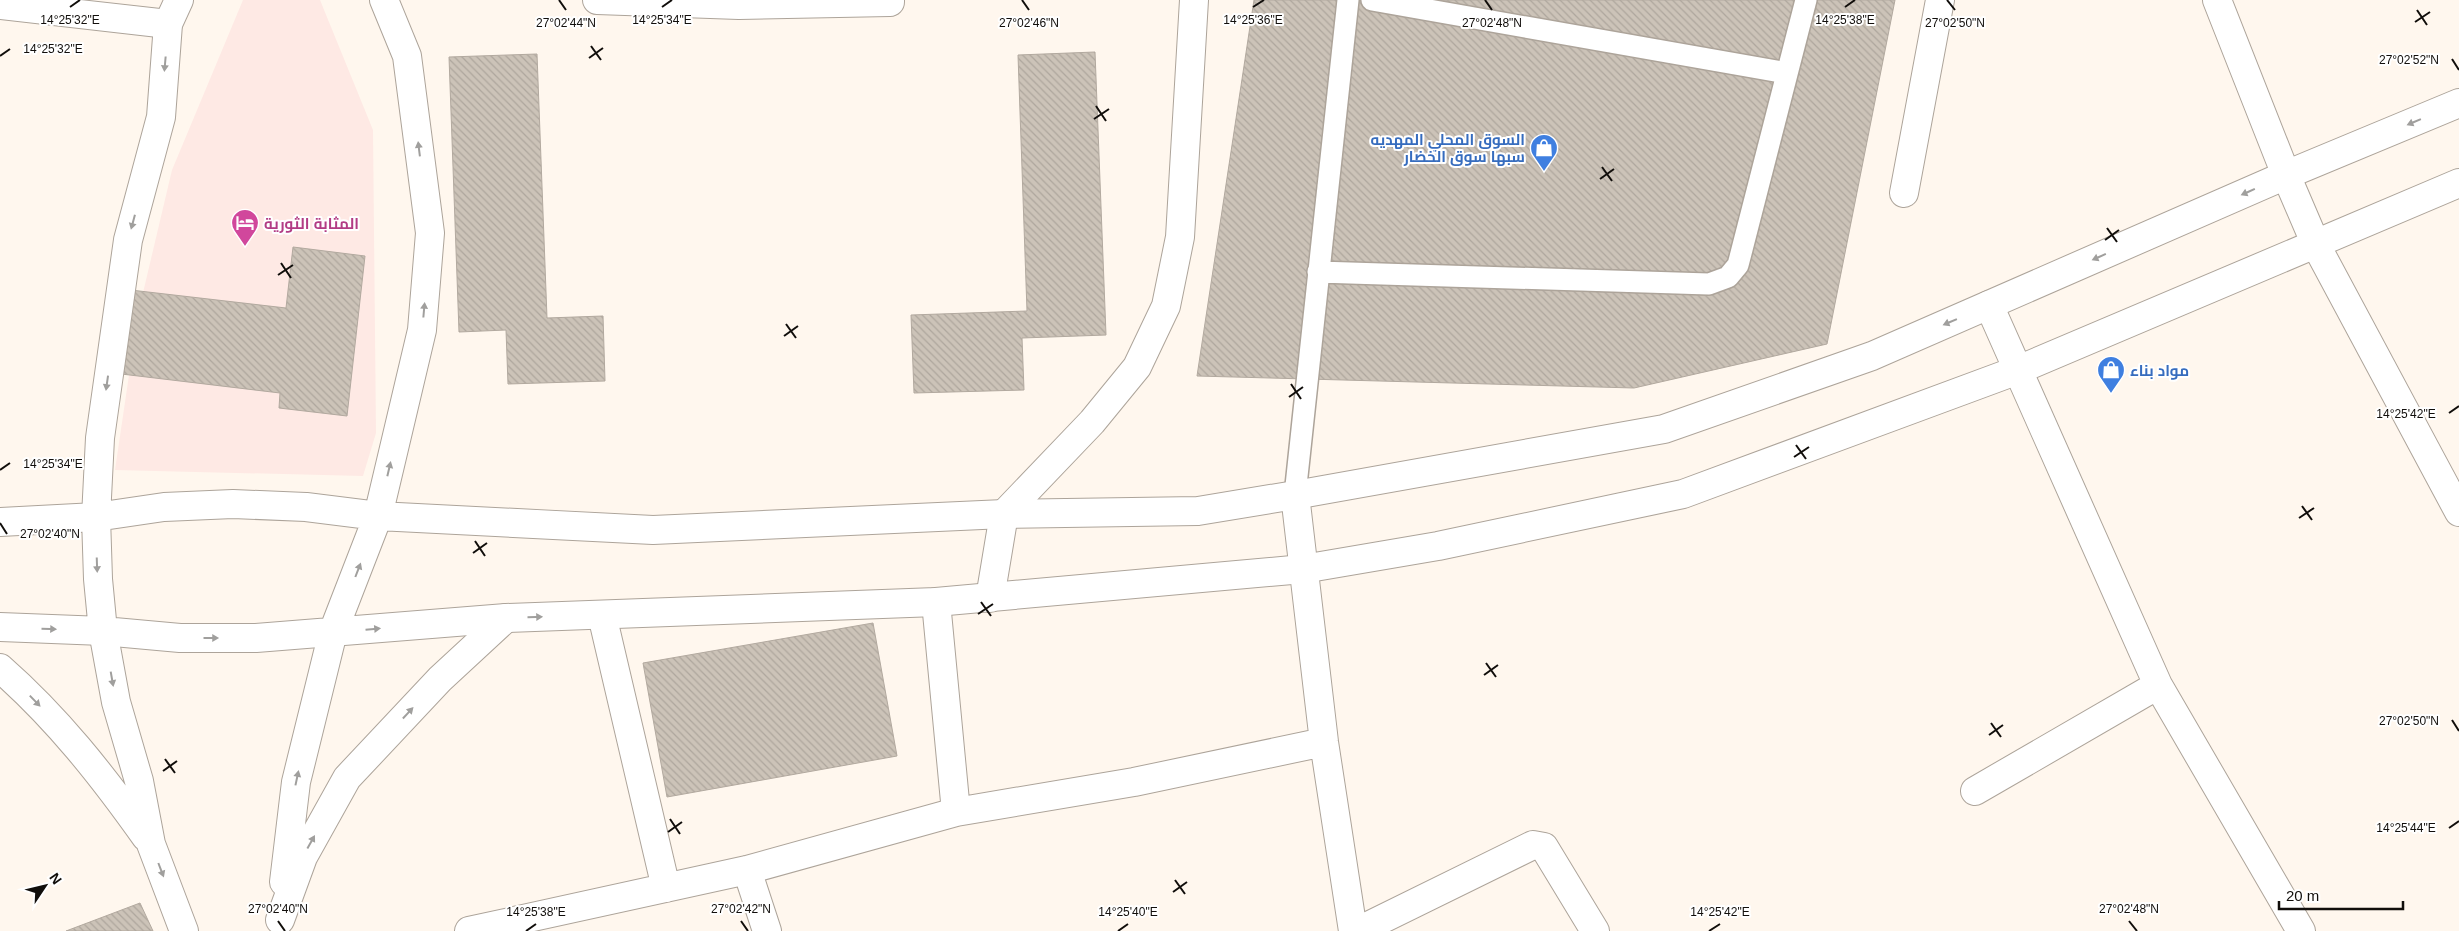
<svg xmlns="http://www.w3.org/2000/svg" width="2459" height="931" font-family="Helvetica,Cairo,sans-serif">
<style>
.medical{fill:#fee9e4}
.building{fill:url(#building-back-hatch);stroke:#b2a99f}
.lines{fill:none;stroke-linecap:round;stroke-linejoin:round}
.lane-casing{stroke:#ada49a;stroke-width:24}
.street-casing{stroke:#ada49a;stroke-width:30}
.secondary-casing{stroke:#ada49a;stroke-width:30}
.primary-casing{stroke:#ada49a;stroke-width:30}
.lane{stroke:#fff;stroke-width:21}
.street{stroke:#fff;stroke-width:28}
.secondary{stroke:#fff;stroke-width:28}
.primary{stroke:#fff;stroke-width:28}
.oneway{fill:#a09f9d}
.ticks{fill:none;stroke:#110e0b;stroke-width:2}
.labels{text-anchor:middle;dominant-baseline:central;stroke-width:4;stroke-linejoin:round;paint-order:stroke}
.shop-label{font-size:15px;font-weight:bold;fill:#366cbe;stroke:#fff;text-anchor:end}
.hotel-label{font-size:15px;font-weight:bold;fill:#b23c85;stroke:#fff;text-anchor:start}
.ticks-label{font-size:12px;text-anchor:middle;fill:#110e0b;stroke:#fff;stroke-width:4;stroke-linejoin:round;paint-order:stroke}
</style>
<defs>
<pattern id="building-back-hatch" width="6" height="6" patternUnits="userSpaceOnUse" patternTransform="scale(1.25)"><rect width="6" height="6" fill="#ccc3b8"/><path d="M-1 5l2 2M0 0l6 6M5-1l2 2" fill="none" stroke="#aea69d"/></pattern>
</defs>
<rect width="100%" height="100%" fill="#fff7ee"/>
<path class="medical" d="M243,0H320L373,130L376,433L363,476L115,470L138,314L172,170Z"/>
<path class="building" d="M1254,0H1895L1827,344L1634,388L1197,376Z
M1095,52L1106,335L1022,338L1024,390L914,393L911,315L1027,311L1018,55Z
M537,54L547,318L603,316L605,381L508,384L506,330L459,332L449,57Z
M293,247L365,256L347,416L279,408L280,393L113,373L122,289L286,308Z
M873,623L897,756L667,797L643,663Z
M140,903L153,931H66Z"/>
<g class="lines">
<defs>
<path id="lane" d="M1372,0L1787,73
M1318,272L1709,284L1728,277L1738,265L1806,0
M1295,495L1348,0"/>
<path id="street" d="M597,0L739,5L890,2V0
M2217,0L2286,175L2316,245L2459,512
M0,5L168,24
M1904,193L1940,0
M1989,305L2158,685L2301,931
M1295,495L1324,742L1353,931
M990,598L1004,514L1092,422L1137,367L1166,306L1180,237L1194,0
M936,602L956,812
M602,615L666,888
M1975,791L2158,685
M747,870L767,931
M469,931L747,870L956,812L1134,782L1324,742
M1358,931L1533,845L1544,847L1595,931"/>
<path id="secondary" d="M0,522L96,517L164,507L233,504L306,507L378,516L653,530L1004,514L1198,511L1295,495L1664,429L1872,356L2286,175L2459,103
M0,627L103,631L180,638H256L506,618L936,602L1303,569L1438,546L1683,494L2018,370L2459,183
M103,631L98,579L96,517L100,438L128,240L161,117L168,24L179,0
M333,632L378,516L422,330L430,233L407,56L384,0"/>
<path id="primary" d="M103,631L116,702L139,781L151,844L184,931
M0,668C57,718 102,775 146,837
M284,882L296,782L333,632
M280,920L303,857L347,778L440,679L506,618"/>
</defs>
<use href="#lane" class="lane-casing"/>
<use href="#street" class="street-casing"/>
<use href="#secondary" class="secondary-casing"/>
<use href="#primary" class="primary-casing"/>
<use href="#lane" class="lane"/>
<use href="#street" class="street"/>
<use href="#secondary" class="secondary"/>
<use href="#primary" class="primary"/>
</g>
<defs><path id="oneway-solid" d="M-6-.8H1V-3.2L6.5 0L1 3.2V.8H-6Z" transform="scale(1.25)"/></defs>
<g class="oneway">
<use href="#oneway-solid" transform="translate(165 64) rotate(95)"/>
<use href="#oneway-solid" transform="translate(2414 122) rotate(157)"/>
<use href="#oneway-solid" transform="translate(419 149) rotate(-97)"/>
<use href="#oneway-solid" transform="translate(2248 192) rotate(156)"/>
<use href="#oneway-solid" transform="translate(133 222) rotate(105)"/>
<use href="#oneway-solid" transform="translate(2099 257) rotate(156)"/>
<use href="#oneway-solid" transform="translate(424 310) rotate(-85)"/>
<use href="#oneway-solid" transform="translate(1950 322) rotate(157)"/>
<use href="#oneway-solid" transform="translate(107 383) rotate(98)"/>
<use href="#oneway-solid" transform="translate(389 469) rotate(-77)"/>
<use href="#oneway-solid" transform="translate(97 565) rotate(88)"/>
<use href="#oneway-solid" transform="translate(358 570) rotate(-69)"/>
<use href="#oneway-solid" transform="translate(535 617) rotate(-2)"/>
<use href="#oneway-solid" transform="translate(49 629) rotate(2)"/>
<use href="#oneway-solid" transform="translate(373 629) rotate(-5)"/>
<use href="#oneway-solid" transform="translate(211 638)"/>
<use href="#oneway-solid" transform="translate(112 679) rotate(80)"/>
<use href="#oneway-solid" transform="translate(35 701) rotate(46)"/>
<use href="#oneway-solid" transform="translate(408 713) rotate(-47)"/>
<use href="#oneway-solid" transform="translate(297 778) rotate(-78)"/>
<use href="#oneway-solid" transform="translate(311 842) rotate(-61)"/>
<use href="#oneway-solid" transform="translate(161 870) rotate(69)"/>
</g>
<path class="ticks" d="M559,0L566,10M1022,0L1029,10M1485,0L1492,10M1947,0L1955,10M70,7L80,0M662,7L672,0M1253,7L1264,0M1845,7L1855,0M2417,10L2427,25M2415,22L2430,12M591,46L601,60M0,56L10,49M589,58L603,48M2452,59L2459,70M1096,106L1106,121M1094,119L1109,109M1602,167L1612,181M1600,179L1614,169M2107,228L2117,242M2105,240L2119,230M281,263L291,278M278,275L293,265M786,324L796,338M784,336L798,326M1291,384L1301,399M1289,397L1303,387M2449,413L2459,406M1796,445L1806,459M1794,457L1809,447M0,470L10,463M2302,506L2312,520M2299,518L2314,508M0,523L7,534M475,541L485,556M473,553L487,543M981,602L991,616M978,614L993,604M1486,663L1496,677M1484,675L1498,665M2452,720L2459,731M1991,723L2001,737M1989,735L2003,725M165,759L175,773M163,771L177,761M670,819L680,834M2449,828L2459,821M668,832L682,822M1175,880L1185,894M1173,892L1187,882M278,921L285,931M741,921L748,931M2129,921L2137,931M526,931L536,924M1118,931L1128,924M1709,931L1720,924"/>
<defs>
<symbol id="shop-pin" viewBox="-11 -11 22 30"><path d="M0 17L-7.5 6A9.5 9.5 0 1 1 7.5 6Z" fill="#3f7fe0" stroke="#fff"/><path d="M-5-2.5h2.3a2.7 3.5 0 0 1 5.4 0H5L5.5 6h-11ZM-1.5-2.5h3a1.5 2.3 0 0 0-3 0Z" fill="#fff"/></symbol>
<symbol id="hotel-pin" viewBox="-11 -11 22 30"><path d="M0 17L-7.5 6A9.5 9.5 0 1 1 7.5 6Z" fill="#d1479c" stroke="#fff"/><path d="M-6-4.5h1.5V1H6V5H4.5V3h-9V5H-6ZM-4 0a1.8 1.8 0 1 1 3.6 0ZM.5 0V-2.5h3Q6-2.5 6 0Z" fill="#fff"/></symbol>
</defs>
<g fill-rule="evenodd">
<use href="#shop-pin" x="1528" y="132" width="32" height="43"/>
<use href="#hotel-pin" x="229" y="207" width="32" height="43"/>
<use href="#shop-pin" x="2095" y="354" width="32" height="43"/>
</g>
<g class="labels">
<g class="shop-label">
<text x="1525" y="139">السوق المحلي المهديه<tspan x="1525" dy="17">سبها سوق الخضار</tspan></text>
<text x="2130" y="370" text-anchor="start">مواد بناء</text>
</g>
<g class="hotel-label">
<text x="264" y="223">المثابة الثورية</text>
</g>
</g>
<g class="ticks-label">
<text x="1253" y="24">14°25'36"E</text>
<text x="70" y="24">14°25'32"E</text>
<text x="662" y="24">14°25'34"E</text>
<text x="1845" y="24">14°25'38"E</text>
<text x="566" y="27">27°02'44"N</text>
<text x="1029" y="27">27°02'46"N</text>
<text x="1492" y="27">27°02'48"N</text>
<text x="1955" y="27">27°02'50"N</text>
<text x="53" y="53">14°25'32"E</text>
<text x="2409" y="64">27°02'52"N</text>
<text x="2406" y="418">14°25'42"E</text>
<text x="53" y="468">14°25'34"E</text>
<text x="50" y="538">27°02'40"N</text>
<text x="2409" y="725">27°02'50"N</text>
<text x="2406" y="832">14°25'44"E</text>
<text x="278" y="913">27°02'40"N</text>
<text x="741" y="913">27°02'42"N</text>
<text x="2129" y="913">27°02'48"N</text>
<text x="536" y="916">14°25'38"E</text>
<text x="1128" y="916">14°25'40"E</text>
<text x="1720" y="916">14°25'42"E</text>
</g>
<g transform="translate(45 886) rotate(55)" stroke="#ffffff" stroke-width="4" paint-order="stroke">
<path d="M0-4L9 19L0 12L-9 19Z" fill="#110e0b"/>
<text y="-8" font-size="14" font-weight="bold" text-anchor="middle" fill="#110e0b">N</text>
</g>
<path d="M2279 901v8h124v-8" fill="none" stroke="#110e0b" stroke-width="2.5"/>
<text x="2286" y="901" font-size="15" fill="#110e0b" stroke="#ffffff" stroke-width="4" paint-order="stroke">20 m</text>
</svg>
